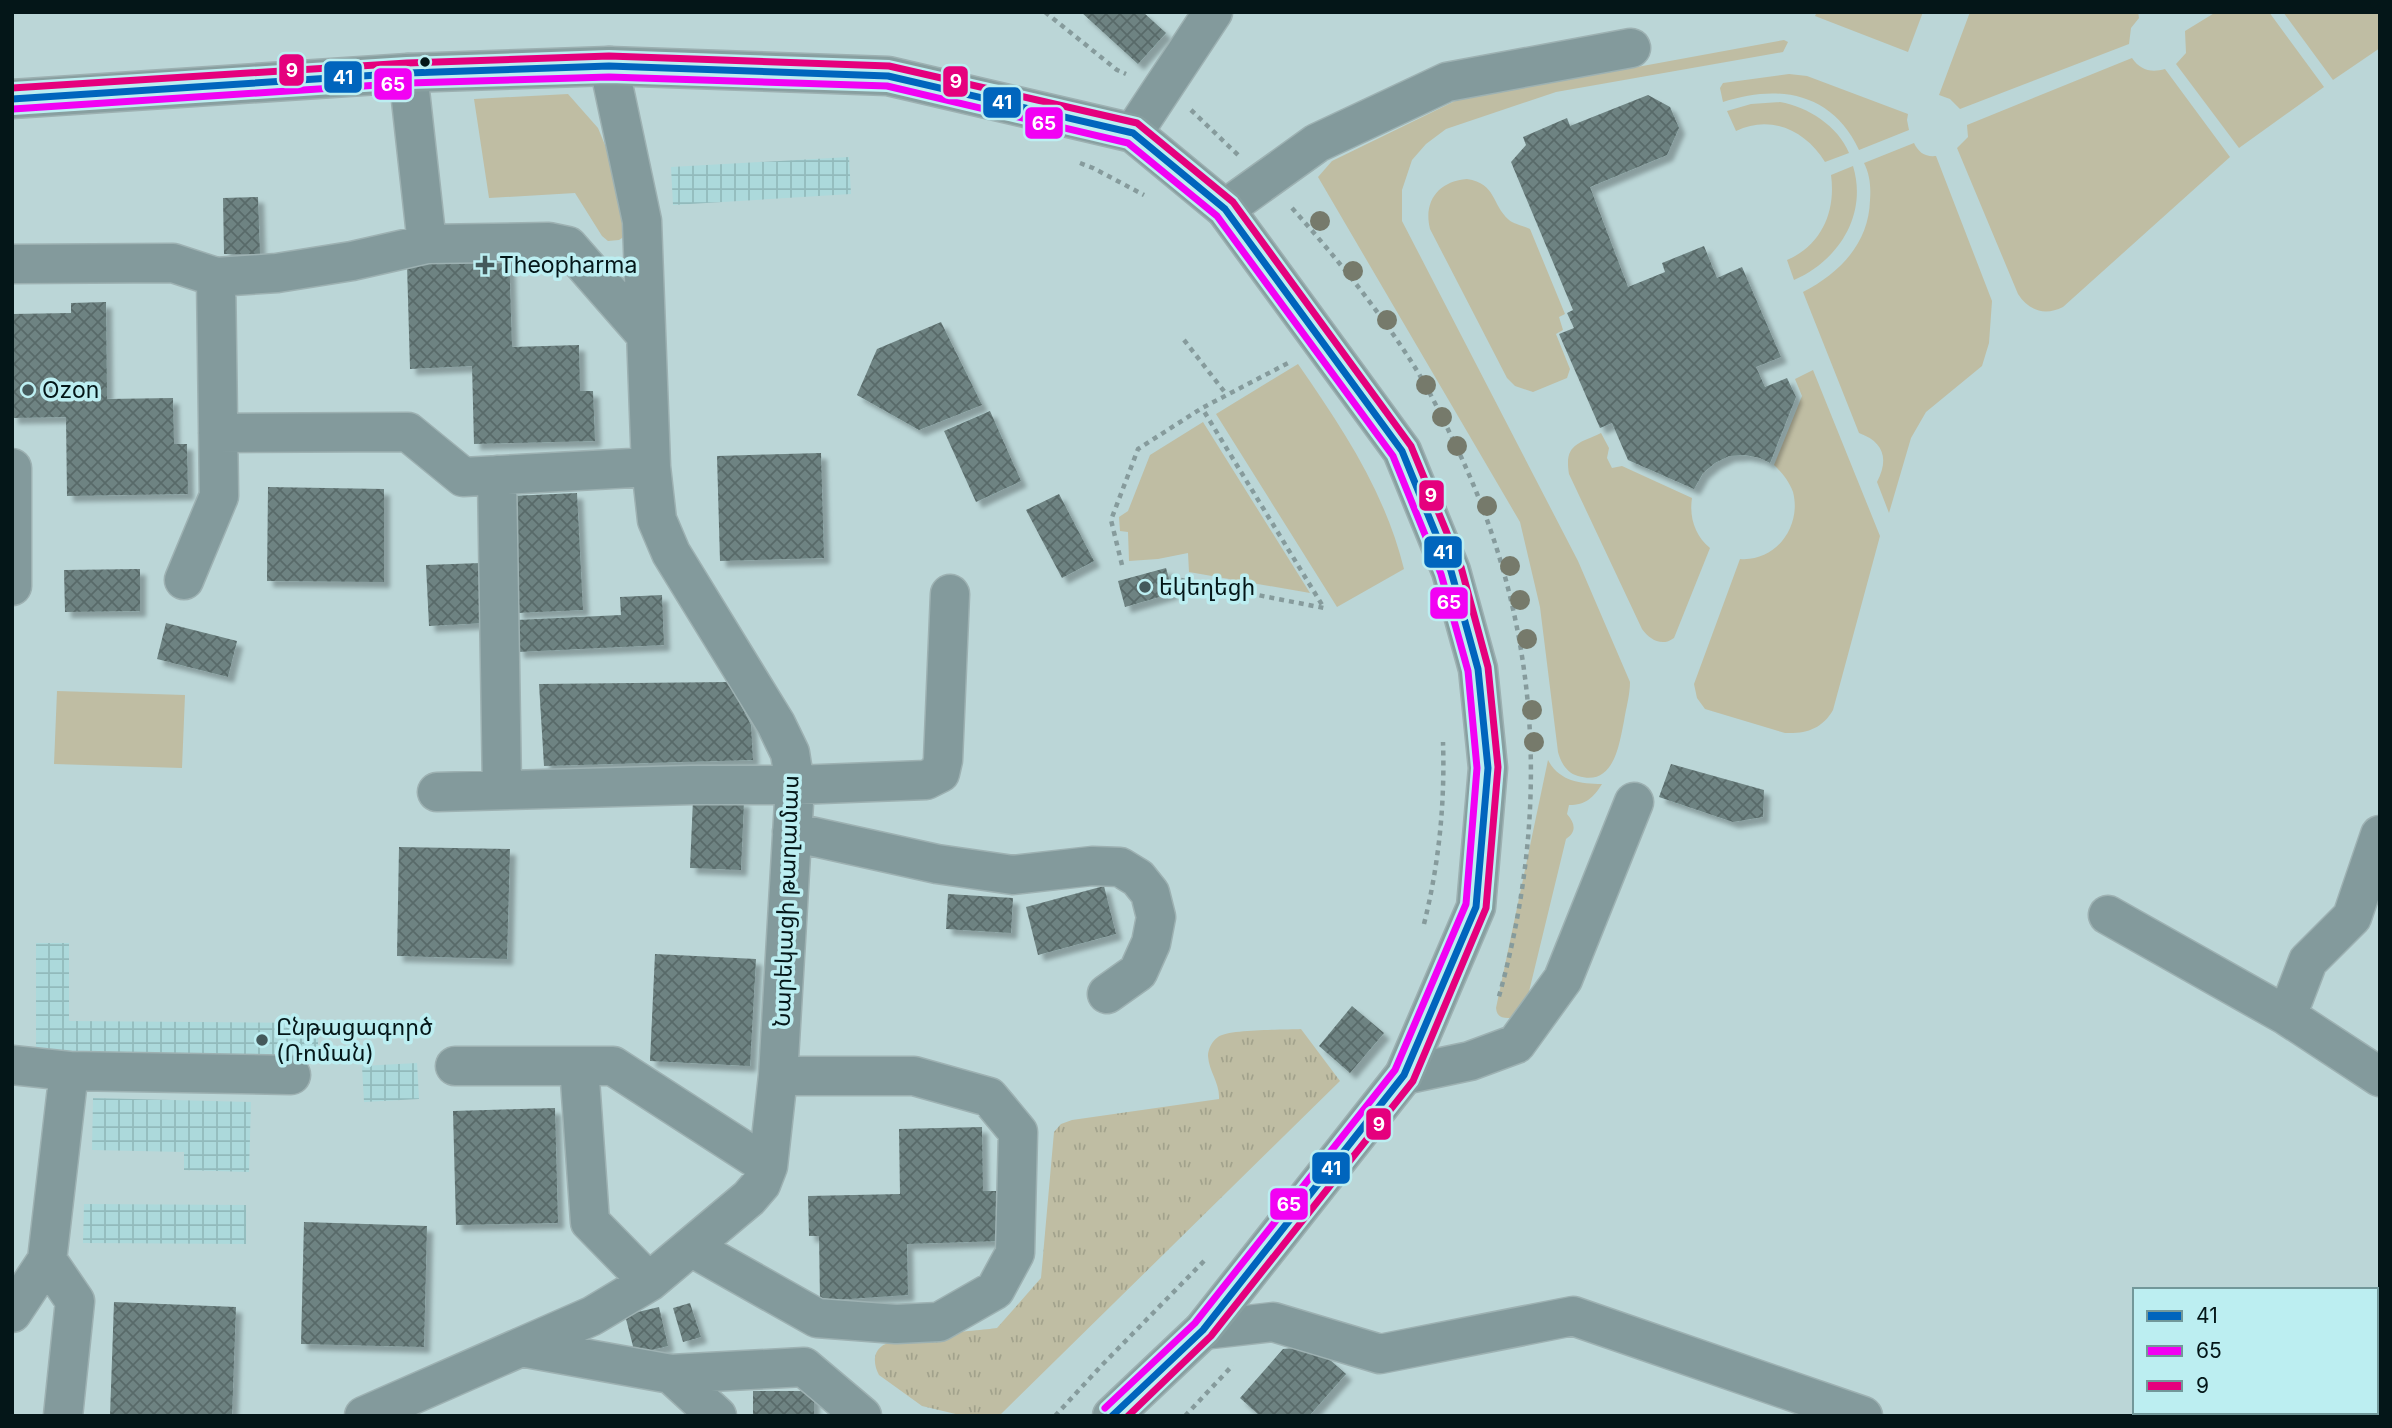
<svg xmlns="http://www.w3.org/2000/svg" width="2392" height="1428" font-family="Inter,'Noto Sans Armenian',sans-serif">
<style>
.industrial{fill:url(#industrial-grid)}
.grass{fill:#bfbda3}
.park{fill:url(#park-tufts)}
.building{fill:url(#building-cross-hatch);filter:url(#shadow)}
.lines{fill:none;stroke-linecap:round;stroke-linejoin:round}
.minor-casing{stroke:#9db1b2;stroke-width:41}
.major-casing{stroke:#9db1b2;stroke-width:41}
.path{stroke:#869b9c;stroke-width:4.5;stroke-dasharray:5 5;stroke-linecap:butt}
.minor{stroke:#839a9c;stroke-width:38}
.major{stroke:#889fa0;stroke-width:38}
.bus-1-casing{stroke:#bceef1;stroke-width:12}
.bus-2-casing{stroke:#bceef1;stroke-width:12}
.bus-3-casing{stroke:#bceef1;stroke-width:12}
.bus-1{stroke:#0065bd;stroke-width:7}
.bus-2{stroke:#f201f3;stroke-width:7}
.bus-3{stroke:#e5007d;stroke-width:7}
.tree{fill:#767a6b}
.bus-dot{fill:#041618;stroke:#bceef1;stroke-width:2.5}
.poi-dot{fill:#44595b;stroke:#bceef1;stroke-width:2.5}
.labels{text-anchor:middle;dominant-baseline:central;stroke-width:7;stroke-linejoin:round;paint-order:stroke}
.poi-label{font-size:23px;fill:#041618;stroke:#bceef1;text-anchor:start}
.street-label{font-size:23px;fill:#041618;stroke:#bceef1}
.line-badge{stroke:#bceef1;stroke-width:2.5}
.badge-label{font-size:19px;text-anchor:middle;font-weight:bold;fill:#fff}
</style>
<defs>
<pattern id="industrial-grid" width="8" height="8" patternUnits="userSpaceOnUse" patternTransform="scale(1.75)"><rect width="8" height="8" fill="#acd9db"/><path d="M0 4h8M4 0v8" fill="none" stroke="#92babb"/></pattern>
<pattern id="park-tufts" width="24" height="20" patternUnits="userSpaceOnUse" patternTransform="scale(1.75)"><rect width="24" height="20" fill="#bfbda3"/><path d="M3 7l-1-3M5 7V3M7 7l1-3M15 17l-1-3M17 17v-4M19 17l1-3" fill="none" stroke="#a2a28c"/></pattern>
<pattern id="building-cross-hatch" width="8" height="8" patternUnits="userSpaceOnUse" patternTransform="scale(1.75)"><rect width="8" height="8" fill="#6e8382"/><path d="M0 0l8 8M0 8l8-8" fill="none" stroke="#586a69"/></pattern>
<filter id="shadow"><feDropShadow dx="6" dy="6" stdDeviation="2" flood-color="#0004"/></filter>
</defs>
<rect width="100%" height="100%" fill="#bbd6d7"/>
<path class="industrial" d="M849,157L851,194L673,205L671,167Z
M36,943H69V1021L318,1023V1056L36,1054Z
M417,1063L419,1099L364,1102L362,1066Z
M93,1098L251,1102L249,1172L184,1170V1152L92,1150Z
M84,1204L246,1205V1244L83,1243Z"/>
<path class="grass" d="M1817,12H1923L1908,52L1815,16Z
M1970,12H2138L2139,18L2131,28L2129,44L1960,109L1950,99L1939,95Z
M2216,12H2269L2324,87L2239,148L2176,64L2186,53L2185,31Z
M2283,12H2380V48L2333,80Z
M1784,40L1788,42L1783,52L1556,92L1446,129L1426,144L1412,160L1402,190V221L1578,561L1630,682C1630,695 1626,708 1624,721C1619,745 1614,787 1578,776C1567,773 1561,763 1558,752L1540,607L1520,522L1318,177L1332,161L1457,100Z
M2132,58C2140,70 2151,73 2165,69L2230,157L2063,307C2045,316 2029,311 2018,294L1957,148L1968,137L1967,125Z
M1789,74L1807,76L1908,114L1907,120L1909,130L1859,150C1832,92 1778,84 1723,102L1720,88L1723,83Z
M568,94L598,128L626,196L625,236L619,240L608,241L602,236L575,193L489,198L474,99Z
M1780,102C1808,107 1838,126 1849,153L1825,162C1806,131 1771,114 1736,131L1727,111L1751,104Z
M1914,143C1919,153 1925,157 1936,156L1992,301L1989,343L1982,366L1926,412L1911,438L1889,513L1877,482C1889,459 1884,442 1859,433L1803,292C1840,273 1869,243 1870,200C1871,187 1870,175 1864,163Z
M1853,166C1868,215 1838,261 1794,280L1787,260C1822,245 1836,211 1831,175Z
M1467,179C1497,184 1491,204 1509,220C1514,224 1524,226 1530,229L1565,314L1559,317L1563,330L1556,334L1570,369L1567,378L1533,392L1515,386L1507,378L1430,229C1423,201 1439,181 1467,179Z
M1298,364C1343,429 1385,492 1404,569L1337,607L1216,414Z
M1813,370L1880,536L1833,710C1822,729 1806,734 1785,733L1705,709L1697,698L1694,684L1740,559C1776,562 1802,526 1793,492C1789,481 1782,473 1774,465L1802,396L1795,379Z
M1203,422L1310,593L1189,572L1188,553L1158,559L1129,561L1128,532L1120,531L1119,517L1128,511L1150,455Z
M1601,433L1609,448L1607,458L1612,468L1622,466L1692,498C1689,517 1695,536 1710,548L1674,638C1662,647 1650,640 1642,629L1569,474C1564,444 1578,444 1601,433Z
M57,691L185,695L182,768L54,764Z
M1548,760C1559,781 1580,784 1602,784C1593,798 1586,805 1569,805L1567,814C1575,823 1577,832 1566,839L1526,1004L1512,1018C1503,1018 1497,1018 1496,1008Z"/>
<path class="park" d="M1301,1029L1340,1081L999,1416H964L922,1406L879,1375C874,1366 872,1353 882,1346C896,1336 976,1331 997,1328L1041,1278L1054,1132L1061,1124L1072,1120L1219,1099C1220,1083 1209,1072 1208,1056C1208,1049 1212,1041 1218,1037C1229,1029 1284,1030 1301,1029Z"/>
<path class="building" d="M1081,12H1143L1166,33L1138,64Z
M1648,95L1670,107L1679,128L1667,155L1590,187L1628,287L1665,272L1662,263L1704,246L1717,278L1742,267L1781,357L1756,367L1765,387L1787,378L1796,397L1770,463L1760,458L1745,455L1729,456L1715,463L1703,473L1694,489L1628,460L1612,423L1600,428L1559,334L1574,328L1567,313L1573,310L1511,162L1526,145L1523,137L1567,118L1570,126Z
M258,197L260,254H224L223,198Z
M509,251L512,347L579,345L580,391H593L595,441L474,444L472,366L410,369L407,264Z
M106,302L107,399L173,398L174,444H187L188,494L67,496L66,417L12,418V314L71,313V303Z
M941,322L982,405L919,430L857,395L877,349Z
M990,411L1021,481L976,502L944,431Z
M821,453L824,558L720,561L717,456Z
M268,487L384,489V582L267,581Z
M577,493L583,610L517,613L511,496Z
M1059,494L1094,561L1062,578L1026,510Z
M481,563L484,623L429,626L426,565Z
M1166,568L1173,593L1125,607L1118,581Z
M140,569V611L65,612L64,570Z
M662,595L664,645L518,652L516,620L621,615L620,597Z
M166,623L237,641L228,677L157,659Z
M729,682L751,725L753,760L544,766L539,684Z
M1671,764L1764,790L1763,817L1733,822L1659,797Z
M693,799L744,801L741,870L690,868Z
M399,847L510,849L507,959L397,956Z
M1104,886L1116,934L1038,955L1026,907Z
M948,894L1013,898L1011,933L946,929Z
M655,954L756,959L750,1066L650,1061Z
M1352,1006L1384,1033L1350,1073L1319,1046Z
M555,1108L558,1223L456,1225L453,1111Z
M982,1127L983,1191H999L1001,1241L907,1244L908,1295L820,1301L819,1236H809L808,1196L900,1194L899,1129Z
M304,1222L427,1226L424,1347L301,1344Z
M114,1302L236,1307L232,1416H110Z
M690,1303L701,1337L683,1342L673,1308Z
M659,1307L668,1346L635,1354L625,1315Z
M1314,1346L1346,1374L1309,1416H1260L1240,1398L1283,1349Z
M753,1391H814V1416H753Z"/>
<g class="lines">
<defs>
<path id="minor" d="M408,73L427,244
M1133,133L1213,12
M1225,209L1317,143L1447,82L1631,48
M12,264L173,263L216,277L277,273L352,261L427,244L549,242L568,246L646,335
M218,433L408,432L463,477L651,467
M12,468V586
M497,475L502,790
M184,580L219,496L216,277
M437,792L691,785H795L926,780L940,773L943,760L950,594
M792,832L937,864L1013,875L1092,866L1120,867L1138,878L1150,893L1156,917L1151,943L1138,972L1107,994
M2108,915L2287,1016L2380,1077
M2287,1016L2308,961L2352,917L2380,835
M12,1065L69,1071L47,1260L12,1313
M455,1066H613L768,1166
M579,1066L590,1222L649,1282
M69,1071L291,1075
M1404,1075L1470,1061L1516,1044L1563,979L1634,802
M691,1247L817,1318L896,1324L939,1322L995,1290L1015,1253L1018,1132L989,1097L914,1076H778
M47,1260L75,1301L63,1416
M1203,1330L1273,1322L1380,1354L1573,1316L1863,1416
M521,1347L671,1374L717,1416
M671,1374L804,1367L862,1416
M364,1416L592,1316L649,1282L749,1198L761,1184L768,1166L778,1076L795,785L790,753L776,724L671,553L657,520L651,467L642,221L609,66"/>
<path id="major" d="M12,99L408,73L609,66L888,76L1133,133L1225,209L1402,451L1451,571L1478,669L1488,768L1476,907L1404,1075L1203,1330L1112,1416"/>
</defs>
<use href="#minor" class="minor-casing"/>
<use href="#major" class="major-casing"/>
<path class="path" d="M1045,12L1117,70L1126,74
M1191,110L1238,155
M1080,163L1093,168L1144,195
M1292,208C1334,255 1374,304 1409,358C1426,384 1441,414 1454,442C1541,620 1552,809 1498,1000
M1184,340L1227,395
M1122,565L1111,520L1138,449L1202,408L1290,362
M1181,580L1324,608L1202,408
M1424,924C1439,864 1445,803 1443,742
M1055,1416L1102,1365L1205,1260
M1185,1416L1233,1365"/>
<use href="#minor" class="minor"/>
<use href="#major" class="major"/>
<defs>
<path id="bus-1" d="M12,99L408,73L609,66L888,76L1133,133L1225,209L1402,451L1451,571L1478,669L1488,768L1476,907L1404,1075L1203,1330L1112,1416"/>
<path id="bus-2" d="M13,109L409,83L609,77L887,86L1128,143L1217,216L1393,456L1441,574L1468,671L1477,768L1466,904L1395,1070L1195,1323L1105,1408"/>
<path id="bus-3" d="M12,88L407,63L609,56L889,66L1137,123L1233,202L1411,446L1461,567L1488,667L1498,767L1486,908L1413,1081L1211,1336L1128,1416"/>
</defs>
<use href="#bus-1" class="bus-1-casing"/>
<use href="#bus-2" class="bus-2-casing"/>
<use href="#bus-3" class="bus-3-casing"/>
<use href="#bus-1" class="bus-1"/>
<use href="#bus-2" class="bus-2"/>
<use href="#bus-3" class="bus-3"/>
</g>
<g class="tree">
<circle cx="1320" cy="221" r="10"/>
<circle cx="1353" cy="271" r="10"/>
<circle cx="1387" cy="320" r="10"/>
<circle cx="1426" cy="385" r="10"/>
<circle cx="1442" cy="417" r="10"/>
<circle cx="1457" cy="446" r="10"/>
<circle cx="1487" cy="506" r="10"/>
<circle cx="1510" cy="566" r="10"/>
<circle cx="1520" cy="600" r="10"/>
<circle cx="1527" cy="639" r="10"/>
<circle cx="1532" cy="710" r="10"/>
<circle cx="1534" cy="742" r="10"/>
</g>
<circle class="bus-dot" cx="425" cy="62" r="6"/>
<g class="poi-dot">
<path d="M481.5 254.5h7v7h7v7h-7v7h-7v-7h-7v-7h7z"/>
<circle cx="28" cy="390" r="7"/>
<circle cx="1145" cy="587" r="7"/>
<circle cx="262" cy="1040" r="7"/>
</g>
<g class="labels">
<g class="poi-label">
<text x="499" y="265">Theopharma</text>
<text x="42" y="390">Ozon</text>
<text x="1159" y="587">եկեղեցի</text>
<text x="276" y="1027">Ընթացագործ<tspan x="276" dy="26">(Ռոման)</tspan></text>
</g>
<g class="street-label">
<text transform="translate(786 901) rotate(-88)">Նարեկացի թաղամաս</text>
</g>
</g>
<g class="line-badge">
<rect x="278" y="53" width="27" height="34" rx="7" fill="#e5007d"/>
<rect x="323" y="60" width="40" height="34" rx="7" fill="#0065bd"/>
<rect x="942" y="65" width="27" height="33" rx="7" fill="#e5007d"/>
<rect x="373" y="67" width="40" height="34" rx="7" fill="#f201f3"/>
<rect x="982" y="86" width="40" height="33" rx="7" fill="#0065bd"/>
<rect x="1024" y="106" width="40" height="34" rx="7" fill="#f201f3"/>
<rect x="1418" y="479" width="27" height="33" rx="7" fill="#e5007d"/>
<rect x="1423" y="535" width="40" height="34" rx="7" fill="#0065bd"/>
<rect x="1429" y="586" width="40" height="34" rx="7" fill="#f201f3"/>
<rect x="1365" y="1107" width="27" height="34" rx="7" fill="#e5007d"/>
<rect x="1311" y="1151" width="40" height="34" rx="7" fill="#0065bd"/>
<rect x="1269" y="1187" width="40" height="34" rx="7" fill="#f201f3"/>
</g>
<g class="badge-label">
<text x="292" y="77">9</text>
<text x="343" y="84">41</text>
<text x="956" y="88">9</text>
<text x="393" y="91">65</text>
<text x="1002" y="109">41</text>
<text x="1044" y="130">65</text>
<text x="1431" y="502">9</text>
<text x="1443" y="559">41</text>
<text x="1449" y="609">65</text>
<text x="1379" y="1131">9</text>
<text x="1331" y="1175">41</text>
<text x="1289" y="1211">65</text>
</g>
<rect width="2392" height="1428" fill="none" stroke="#041618" stroke-width="28"/>
<rect x="2133" y="1288" width="245" height="126" fill="#bceef1" stroke="#72989a" stroke-width="2"/>
<rect x="2147" y="1311" width="35" height="10" fill="#0065bd" stroke="#72989a" stroke-width="2"/>
<text x="2196" y="1323" font-size="21" fill="#041618">41</text>
<rect x="2147" y="1346" width="35" height="10" fill="#f201f3" stroke="#72989a" stroke-width="2"/>
<text x="2196" y="1358" font-size="21" fill="#041618">65</text>
<rect x="2147" y="1381" width="35" height="10" fill="#e5007d" stroke="#72989a" stroke-width="2"/>
<text x="2196" y="1393" font-size="21" fill="#041618">9</text>
</svg>
